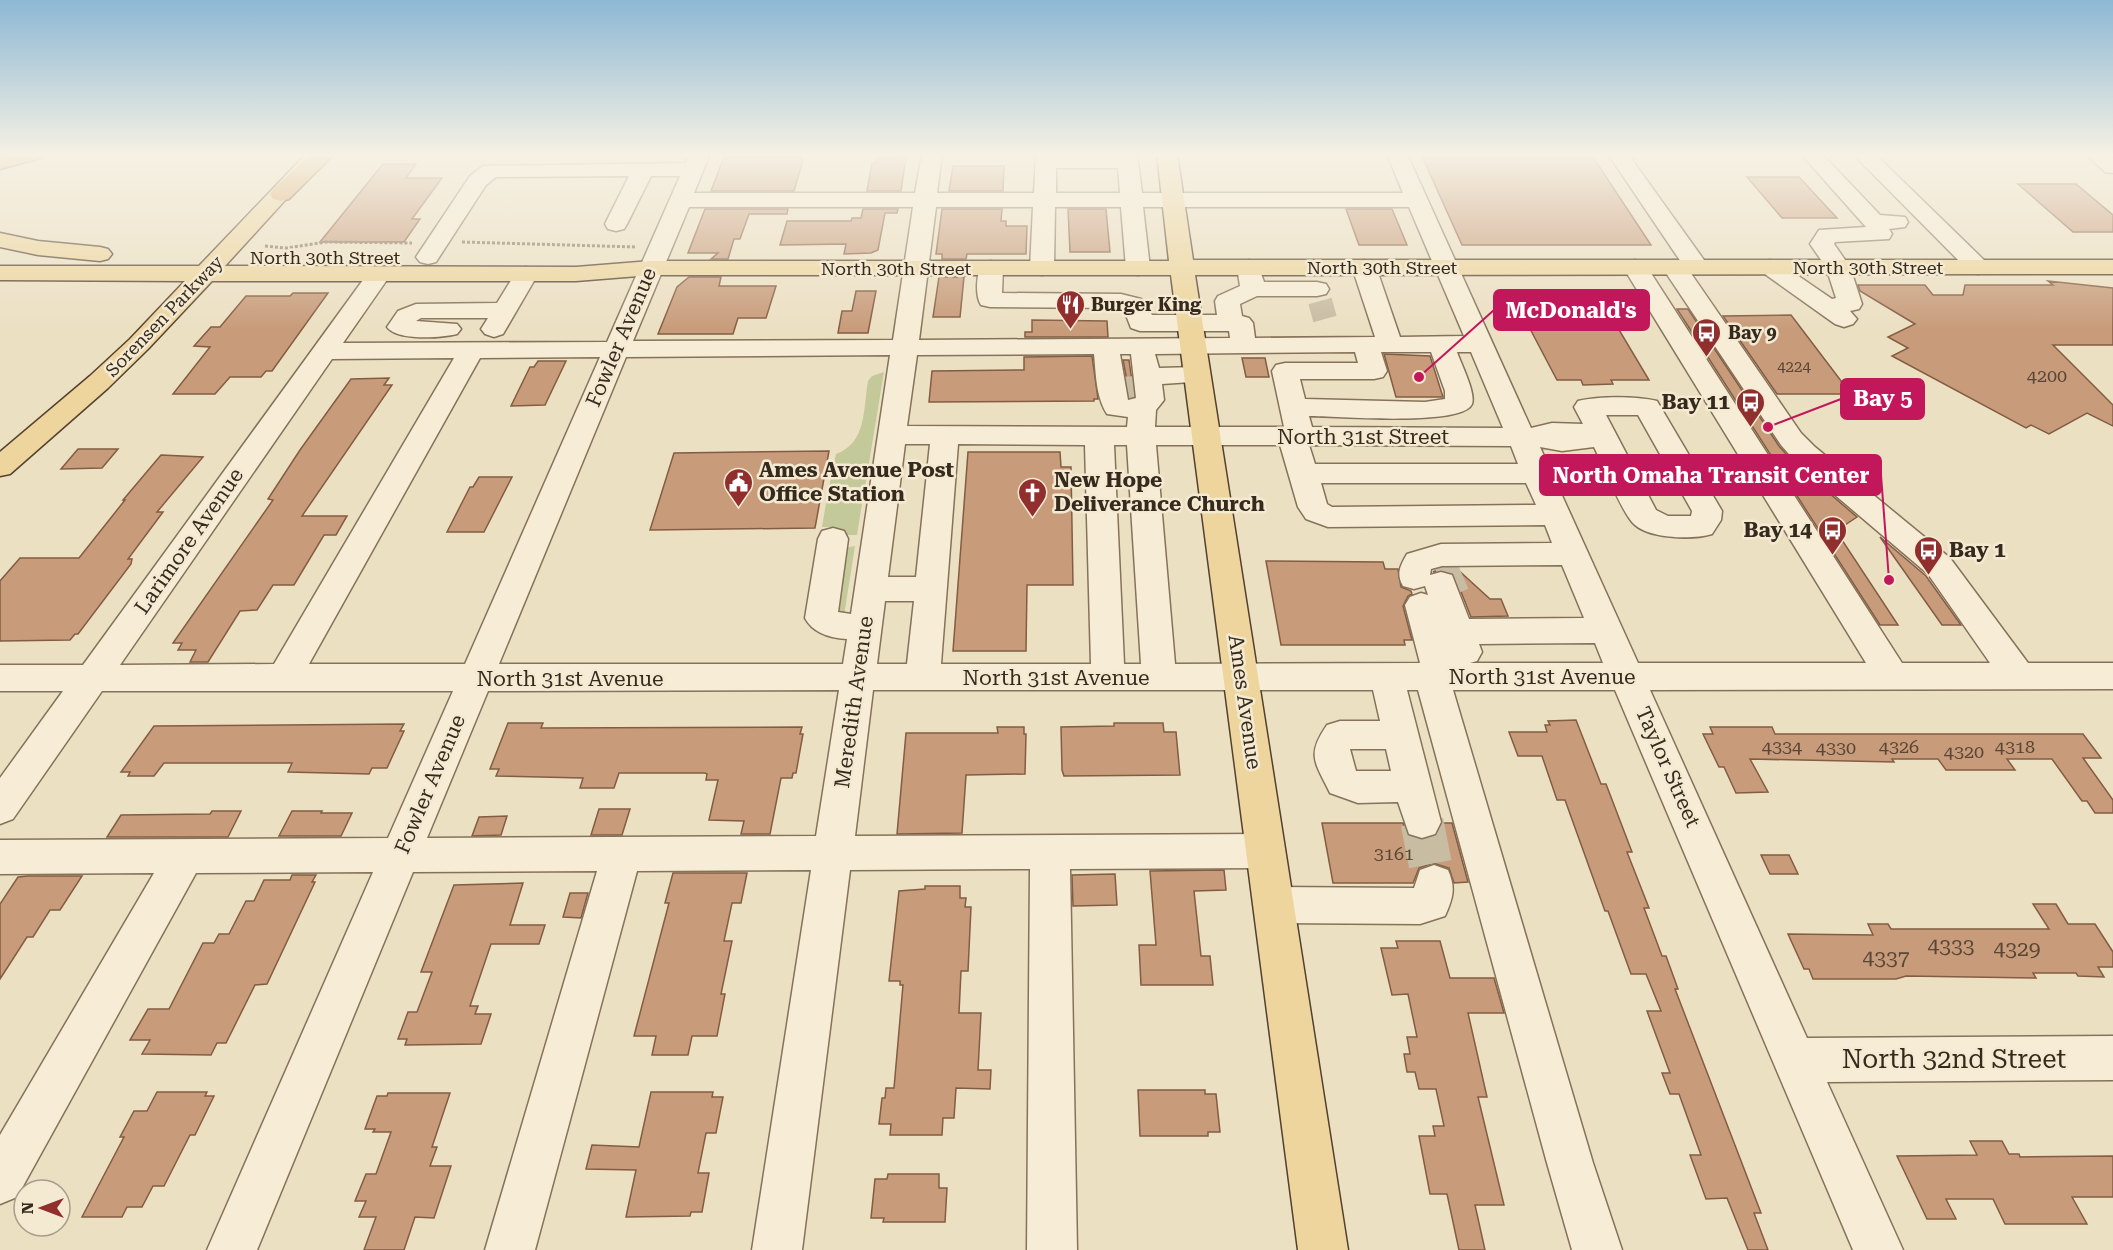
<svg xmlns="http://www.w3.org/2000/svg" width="2113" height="1250" font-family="'Roboto Serif',serif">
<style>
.green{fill:#c3c998}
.building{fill:#c89c7b;stroke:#835c42;stroke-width:1.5}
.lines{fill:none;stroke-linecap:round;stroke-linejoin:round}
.minor-tunnel-far2{stroke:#c8bca2;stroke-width:24;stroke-dasharray:24 12;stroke-linecap:butt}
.minor-tunnel-far1{stroke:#c8bca2;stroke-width:32;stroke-dasharray:32 16;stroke-linecap:butt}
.minor-tunnel{stroke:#c8bca2;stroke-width:43;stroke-dasharray:43 21;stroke-linecap:butt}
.minor-casing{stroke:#85725b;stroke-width:3}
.major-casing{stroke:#53402f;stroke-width:3}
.highway-casing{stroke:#53402f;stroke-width:3}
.path{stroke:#85725b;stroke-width:3;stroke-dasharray:3 2;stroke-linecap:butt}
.minor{fill:#f7edd6;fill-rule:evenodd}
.major{fill:#edd59d;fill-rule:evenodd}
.highway{fill:#d7a058;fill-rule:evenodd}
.labels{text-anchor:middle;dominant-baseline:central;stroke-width:5;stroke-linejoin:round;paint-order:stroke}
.far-number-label{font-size:15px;fill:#5a4635}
.far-street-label{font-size:18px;fill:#362a1e;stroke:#f4ead2}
.far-poi-label{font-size:18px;font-weight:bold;fill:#362a1e;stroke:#f4ead2;text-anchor:start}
.number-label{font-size:18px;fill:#5a4635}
.street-label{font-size:21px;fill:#362a1e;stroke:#f4ead2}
.poi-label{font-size:21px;font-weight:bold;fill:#362a1e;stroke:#f4ead2;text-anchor:start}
.near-number-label{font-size:21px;fill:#5a4635}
.near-street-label{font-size:26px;fill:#362a1e;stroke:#f4ead2}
.leader{fill:none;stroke:#c2185b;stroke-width:2}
.callout-dot{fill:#c2185b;stroke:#f4ead2;stroke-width:2}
.callout{fill:#c2185b;stroke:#c2185b;stroke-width:2}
.callout-label{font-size:22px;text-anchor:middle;font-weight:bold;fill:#fff}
</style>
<rect width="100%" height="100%" fill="#ece0c3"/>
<path class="green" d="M884,372L865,487H829L836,454C867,443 863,409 868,381L872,376Z
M828,491H840L839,500H846L847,491H864L857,535H834L836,527H822Z
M855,546L844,616L836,621L845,548Z"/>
<path class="building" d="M878,154H903L902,157H906L901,191H867L872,163H876Z
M1421,154H1591L1651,245H1462Z
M724,157H801V160H803L794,191H711Z
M383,164H416L406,178H442L412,219H420L404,242H320Z
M953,166H1004L1003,191H949Z
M1747,177H1799L1837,218H1782Z
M2018,184H2076L2113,215V232H2073Z
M705,209H788L787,214H749L740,239H734L728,259H711L718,253H688Z
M863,209H898L897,213H885L878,250L871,253L844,254L846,244L780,245L787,221H851L852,218H861Z
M942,209H1002L1001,221H1006V226H1027L1026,254H967L966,259H942V254H936Z
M1068,209H1106L1110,252H1070Z
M1346,209H1392L1407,245H1359Z
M689,277H721L719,286H776L766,318H738L733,334H658L677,287Z
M939,277H964L960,317H933Z
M2048,281L2113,288V345H2053L2113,405V426L2087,413L2049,434L2031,425L2026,428L1892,356L1908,348L1888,337L1915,324L1860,291L1858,285H1925L1933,295H1963L1965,285H2053Z
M856,291H876L868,333H838L842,311H852Z
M293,293H328L272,371H266L261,377H230L215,394H173L210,347L194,346L211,327H220L246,296H290Z
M1677,309H1688L1779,446L1794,463L1857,517L1836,531L1898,625H1880Z
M1791,315L1851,394H1777L1723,316Z
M1565,318H1612L1649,380H1611L1613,384L1583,385L1581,380H1557L1528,325L1569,324Z
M1032,320L1107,321L1108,337H1025V332H1032Z
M1384,354L1430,356L1443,397H1396Z
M1092,356L1098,399H1094V401L929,402L932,371L1024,370V357Z
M1242,358H1265L1269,377H1246Z
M1123,360H1129L1134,396L1130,397Z
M538,361H566L545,405L511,406L530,367H534Z
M389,378L384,385H392L302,516H347L336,535H324L294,585H273L257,610L240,611L208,662H190L196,650H178L182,643H173L273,500L268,499L300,450L351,379Z
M78,449H118L102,468L61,469Z
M829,451L815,528L650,530L674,453Z
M968,452H1060L1061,467H1071L1073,585H1027L1026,651H953Z
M161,455L203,457L157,512H163L128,559H132L131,564L78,634H75L70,640L0,641V581L20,558H79L125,500H123Z
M479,477H512L484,532H447L470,487H473Z
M1880,537L1926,576L1961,625H1942Z
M1266,561L1383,562L1385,569H1398L1401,587L1411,591L1412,594L1408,596L1403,606L1412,640H1404L1405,645H1281Z
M1442,568H1456L1490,599H1501L1508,616L1471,617L1454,574L1442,570L1433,572Z
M1576,720L1601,784H1606L1632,852H1627L1649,908H1644L1662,956H1666L1678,989H1675L1761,1213H1754L1768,1250H1748L1727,1198L1706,1199L1690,1155H1701L1679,1094H1670L1662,1073H1670L1647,1011H1661L1646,974H1631L1608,911H1605L1565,800H1557L1542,756H1518L1509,732H1547L1545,725H1550L1548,721Z
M508,723H543L541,728L802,727L800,734H803L796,773H793L792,778H781L770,834H741L744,821L709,820L718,780H706L707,774L705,773H619L614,788H580L583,778L496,776L499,769H490Z
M1114,723H1163L1164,732H1176L1180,775L1064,776L1062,770L1061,727L1114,726Z
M404,724L400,731H404L387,768H372L369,774L288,772L292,763H164L154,776H128L130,772H121L154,726Z
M997,727H1024V734H1026L1025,774L966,775L962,833L897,834L906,733H998Z
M1710,727H1772L1775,734H2083L2101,758H2083L2113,800V813H2095L2087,801H2082L2052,759H2007L2015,770H1946L1938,759H1892L1894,762L1750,759L1768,792L1736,793L1724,767H1719L1703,734H1713Z
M599,809H630L622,835H591Z
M212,811H241L228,837H107L121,815L210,814Z
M292,811H322L321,813H352L341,836H279Z
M507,816L501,835L472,836L479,817Z
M1322,823H1403L1408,836L1423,840L1437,835L1443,823H1452L1468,882L1454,883L1449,868L1433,863L1419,868L1413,883H1333Z
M1761,855H1789L1798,874H1770Z
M1224,870L1226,890L1194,891L1201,956H1210L1213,985H1141L1139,945H1156L1150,871Z
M673,873H747L741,903H732L724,941H732L721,994H725L717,1036H692L688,1055H652L656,1036H634L669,903H665Z
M1115,874L1117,905L1073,906L1072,875Z
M292,875H316L312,882H315L267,984L255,985L226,1043H217L211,1055L142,1054L150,1040H130L148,1009H169L203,943H214L219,934H229L246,901H254L264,880H290Z
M28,876H82L60,910H50L33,937H27L0,979V904L18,877Z
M523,883L510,925H545L539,944H491L470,1006H478L475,1014H491L481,1044L405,1045L407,1039H398L408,1012H417L432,972H421L454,885Z
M925,886H960V898H966L965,907H971L968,971H961L959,1013H981L978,1070H991L990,1089L956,1088L954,1118H943L942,1135H890L891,1124H879L882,1098H885L886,1088H894L903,985H900V981H889L899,891L925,889Z
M570,893H588L581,918L563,917Z
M2033,904H2056L2068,924H2095L2113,952V967H2098L2104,977L2078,976L2076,973H2033L2036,978L1906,976L1896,979H1813L1809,969H1804L1788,934L1873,935L1868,924H1888L1891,929H2049Z
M1396,941H1440L1450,978H1494L1504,1013H1468L1487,1097H1478L1504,1205H1475L1485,1250H1459L1447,1194H1430L1419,1136H1435L1433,1126H1444L1436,1089H1419L1415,1072H1407L1404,1054H1410L1407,1037H1417L1408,994L1392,995L1381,948H1398Z
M1138,1090H1205V1094H1216L1220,1132H1208V1136H1140Z
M157,1092H207L205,1096H214L195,1135H190L164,1186H153L142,1207H127L122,1217H82L124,1137H120L134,1111H147Z
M651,1092H713L712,1097H723L716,1133H706L698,1173H709L702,1212H691L690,1216L626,1217L636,1170L586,1169L592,1145L639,1147Z
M388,1093H450L432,1147H437L430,1166H451L434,1218L415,1217L404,1250H364L376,1217H359L366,1201H355L366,1174H376L391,1132H373L375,1129H365L377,1096H387Z
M1970,1141H2002L2009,1154H2019L2020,1157L2113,1156V1197H2072L2087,1224H2005L1993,1199H1946L1956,1219H1927L1897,1156L1977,1155Z
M888,1174H939V1188H947L945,1222H883L884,1218H871L875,1179H887Z"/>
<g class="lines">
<path class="minor-tunnel-far2" d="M1320,301L1325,319
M1119,389L1138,388"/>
<path class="minor-tunnel-far1" d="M1441,583L1462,574"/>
<path class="minor-tunnel" d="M1422,822L1434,883"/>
<defs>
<path id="minor" d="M690,154H710L694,193H915L922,154H942L937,193H1034L1036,154H1056V156L1137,154L1142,193H1403L1387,154H1407L1531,428L1552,423L1583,424L1574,407L1578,401C1599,396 1636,396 1657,401L1722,511L1721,520L1712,534C1692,540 1646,539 1632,522C1619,506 1604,467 1594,447L1562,451L1540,447L1638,663H1866L1623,267L1627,262L1635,260L1643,262L1647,267L1902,663H1990L1928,574L1795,461L1781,445L1662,267L1666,262L1674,260L1681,262L1608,154H1628L1709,267L1705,272L1697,274L1690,272L1801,433L1815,447L1950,558L2028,663H2113V689L1650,690L1807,1038L2113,1036V1080L1827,1082L1903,1250H1853L1615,690H1453L1593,1163L1622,1250H1572L1547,1163L1418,690H1407L1441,822L1435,834L1422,838L1409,834L1398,802L1358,803L1330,793C1315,762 1306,755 1327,725L1340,721H1380L1373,690H873L855,836L1266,834L1280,839L1285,851L1280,863L1266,868L1070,869L1077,1250H1027L1030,869L850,870L802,1250H752L811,870L637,871L535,1250H485L597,871L413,872L257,1250H207L373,872L196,873L17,1197L0,1204V1135L154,873L0,874V840L388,838L453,691H102L13,819L0,824V778L63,691H0V665H83L371,269L379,267L387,269L391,274L343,343L607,342L680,176H651L627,224L624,229L616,231L608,229L605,224L629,176L496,177L486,185L436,262L428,264L420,262L416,257L470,176L483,166L686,163ZM1056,168H1118L1120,193H1056ZM689,207H913L893,340L633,341ZM936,207H1033L1030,268L1034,273L1042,275L1050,273L1054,268L1055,207H1121L1126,268L1130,273L1138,275L1146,273L1150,268L1143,207H1409L1464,336L1400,337L1376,267L1372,262L1364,260L1356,262L1352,267L1375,337L1255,338L1253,323L1249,318L1242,316L1240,304L1257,296H1317L1326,294L1329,289L1326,284L1317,282H1264L1257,262L1249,260L1241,262L1237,267L1240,286L1218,296L1215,301L1217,315H1152L1141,299L1121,294L1002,293L1003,268L999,263L991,261L983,263C976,272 975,296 981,305L990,307L1120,308L1126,315L1131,328L1140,331H1229L1230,338L919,340ZM1355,352L1358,363H1285L1276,365L1272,371L1284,427H1155L1156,410L1164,400L1162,384L1206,381L1210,375L1206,369L1197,367L1159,368L1155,354ZM1381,352H1431L1445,391V399L1425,402L1305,399L1300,379H1374L1383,377L1387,371ZM1457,352H1471L1503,428L1312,427L1309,416C1333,416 1463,427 1472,404C1476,393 1461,364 1457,352ZM1094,354C1096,374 1096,397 1107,414L1128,417L1127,427L907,426L917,355ZM1120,354H1131L1136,398L1128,400ZM890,355L851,614L838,612L848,539L844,531L833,528L822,531L818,539L805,618C813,633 830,638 847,639L843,664H499L626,357ZM600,357L465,664H309L480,358ZM454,358L274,664L120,665L332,359ZM1606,415H1638L1692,511L1691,516H1668L1656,510ZM905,444H930L916,577H888ZM958,444L1085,445L1091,664H941ZM1114,445H1127L1141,664H1124ZM1156,445H1280L1298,507L1306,519L1328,527L1545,525L1552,543L1441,544L1407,554C1400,566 1396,574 1403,586L1414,589L1425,586L1428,595L1421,593L1410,597L1405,605L1420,663L1175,664ZM1309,445L1511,446L1518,464H1315ZM1321,483H1526L1536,505L1332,507L1327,504ZM1562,565L1584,618L1469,619L1452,575L1441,572L1430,575L1431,569L1442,566ZM885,601H914L907,664H877ZM1595,643L1603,663H1470L1477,661L1482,652L1479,644ZM839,690L816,836L427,838L488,691ZM1350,749H1386L1391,771H1356Z
M1801,154H1822L1880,215L1905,217L1908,222L1905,227L1889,229L1892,234L1889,239L1835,242L1834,244L1850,267L1862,304L1859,309L1850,311L1857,319L1853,324L1844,327L1835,324L1762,272L1758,267L1762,262L1770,260L1778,262L1832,299L1836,298L1826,267L1810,244L1819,230L1866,227Z
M1853,154H1875L1986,262L1990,267L1986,272L1978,274L1970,272Z
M2086,154H2109L2113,157V173L2105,172Z
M526,267L534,269L538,274L503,334L494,337L485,334L481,329L488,318H421L416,321L457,324L461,329L457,334C441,338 397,341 387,327L398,311L416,304L497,303L518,269Z
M1434,865L1448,870C1456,888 1453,898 1445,916L1420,924L1275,923L1261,918L1255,905L1261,892L1275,887L1414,888L1420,870Z"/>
<path id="major" d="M306,154H327L225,266L576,267L651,261H1169L1157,154H1177L1193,260H2113V274L1195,275L1348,1250H1298L1171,275H651L576,281H212L148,349L108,388L10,474L0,476V452L90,376L130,339L185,281L0,280V266H199Z
M0,233L38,241L100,247L108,249L112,254L108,259L100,261L38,255L0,247Z"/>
<path id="highway" d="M10,154H43L40,158L0,169V157Z
M312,154H334L289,199L281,201L273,199L270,194L273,189Z"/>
</defs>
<use href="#minor" class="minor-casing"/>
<use href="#major" class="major-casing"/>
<use href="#highway" class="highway-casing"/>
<path class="path" d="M462,242L637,247
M265,246L286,248L326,242L412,243"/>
<use href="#minor" class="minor"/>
<use href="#major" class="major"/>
<use href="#highway" class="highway"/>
</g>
<linearGradient id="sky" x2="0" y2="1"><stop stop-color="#8db8d4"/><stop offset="0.47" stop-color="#f6f1e4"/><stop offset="1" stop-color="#f6f1e4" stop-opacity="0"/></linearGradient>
<rect width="2113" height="329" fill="url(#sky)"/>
<defs>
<symbol id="restaurant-pin" viewBox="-11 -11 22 30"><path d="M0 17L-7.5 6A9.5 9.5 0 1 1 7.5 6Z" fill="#912e2e" stroke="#f4ead2"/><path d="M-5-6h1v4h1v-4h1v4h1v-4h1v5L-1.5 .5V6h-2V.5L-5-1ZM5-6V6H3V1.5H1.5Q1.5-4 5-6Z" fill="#fff"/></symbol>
<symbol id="bus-pin" viewBox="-11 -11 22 30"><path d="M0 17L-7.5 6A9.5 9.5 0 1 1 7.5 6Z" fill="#912e2e" stroke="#f4ead2"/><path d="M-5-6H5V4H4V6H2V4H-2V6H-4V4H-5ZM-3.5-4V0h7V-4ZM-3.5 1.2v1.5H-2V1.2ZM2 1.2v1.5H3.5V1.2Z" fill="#fff"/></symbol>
<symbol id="civic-pin" viewBox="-11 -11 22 30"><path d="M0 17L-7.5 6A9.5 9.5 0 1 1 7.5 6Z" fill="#912e2e" stroke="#f4ead2"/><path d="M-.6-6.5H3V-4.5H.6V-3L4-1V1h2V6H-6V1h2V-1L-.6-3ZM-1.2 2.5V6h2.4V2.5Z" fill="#fff"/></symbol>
<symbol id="church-pin" viewBox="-11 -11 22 30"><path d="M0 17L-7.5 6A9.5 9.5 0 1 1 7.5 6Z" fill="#912e2e" stroke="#f4ead2"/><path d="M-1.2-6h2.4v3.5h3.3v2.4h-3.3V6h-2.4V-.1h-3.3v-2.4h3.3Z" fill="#fff"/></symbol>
</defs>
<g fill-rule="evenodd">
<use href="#restaurant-pin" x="1054" y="288" width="33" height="45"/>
<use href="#bus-pin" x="1690" y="316" width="33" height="45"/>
<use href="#bus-pin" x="1734" y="386" width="33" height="45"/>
<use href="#civic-pin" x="722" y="466" width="33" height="45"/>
<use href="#church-pin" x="1016" y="476" width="33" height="45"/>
<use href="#bus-pin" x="1816" y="514" width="33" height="45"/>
<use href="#bus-pin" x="1912" y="534" width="33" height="45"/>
</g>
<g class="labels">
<g class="far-number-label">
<text x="1794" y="367">4224</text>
</g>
<g class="far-street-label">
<text x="325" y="257">North 30th Street</text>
<text x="1382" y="267">North 30th Street</text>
<text x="1868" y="267">North 30th Street</text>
<text x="896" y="268">North 30th Street</text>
<text transform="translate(164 316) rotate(-46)">Sorensen Parkway</text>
</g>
<g class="far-poi-label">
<text x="1091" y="304">Burger King</text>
<text x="1728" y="332">Bay 9</text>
</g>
<g class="number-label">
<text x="2047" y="375">4200</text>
<text x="1782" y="746">4334</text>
<text x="1899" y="746">4326</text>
<text x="2015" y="746">4318</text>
<text x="1836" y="747">4330</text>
<text x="1964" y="751">4320</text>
<text x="1394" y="853">3161</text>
</g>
<g class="street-label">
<text transform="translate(621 337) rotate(-67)">Fowler Avenue</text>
<text x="1363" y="437">North 31st Street</text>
<text transform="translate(189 541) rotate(-55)">Larimore Avenue</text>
<text x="1542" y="677">North 31st Avenue</text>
<text x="1056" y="678">North 31st Avenue</text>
<text x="570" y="679">North 31st Avenue</text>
<text transform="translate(854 702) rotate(-82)">Meredith Avenue</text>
<text transform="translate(1245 702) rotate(82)">Ames Avenue</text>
<text transform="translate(1668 767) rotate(66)">Taylor Street</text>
<text transform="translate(430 784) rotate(-67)">Fowler Avenue</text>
</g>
<g class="poi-label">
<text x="1730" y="402" text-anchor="end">Bay 11</text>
<text x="759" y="470">Ames Avenue Post<tspan x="759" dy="24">Office Station</tspan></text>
<text x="1054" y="480">New Hope<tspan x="1054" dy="24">Deliverance Church</tspan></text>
<text x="1812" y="530" text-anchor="end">Bay 14</text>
<text x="1949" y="550">Bay 1</text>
</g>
<g class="near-number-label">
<text x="1951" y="946">4333</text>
<text x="2017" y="949">4329</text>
<text x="1886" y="958">4337</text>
</g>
<g class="near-street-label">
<text x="1954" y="1059">North 32nd Street</text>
</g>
</g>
<path class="leader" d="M1419 377L1494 310M1768 427L1841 399M1889 580L1881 475"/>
<g class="callout-dot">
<circle cx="1419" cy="377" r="6"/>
<circle cx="1768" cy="427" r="6"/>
<circle cx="1889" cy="580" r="6"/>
</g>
<g class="callout">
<rect x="1494" y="290" width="155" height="40" rx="6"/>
<rect x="1841" y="379" width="83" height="40" rx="6"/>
<rect x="1540" y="455" width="341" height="40" rx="6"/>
</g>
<g class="callout-label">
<text x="1571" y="318">McDonald's</text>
<text x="1883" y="406">Bay 5</text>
<text x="1711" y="483">North Omaha Transit Center</text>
</g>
<g transform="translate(42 1208) rotate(270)"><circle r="28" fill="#f4ead2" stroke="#a89d8a" stroke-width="1.5"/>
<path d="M0-4.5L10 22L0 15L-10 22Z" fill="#912e2e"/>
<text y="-9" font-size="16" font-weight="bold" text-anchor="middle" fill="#362a1e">N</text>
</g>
</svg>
